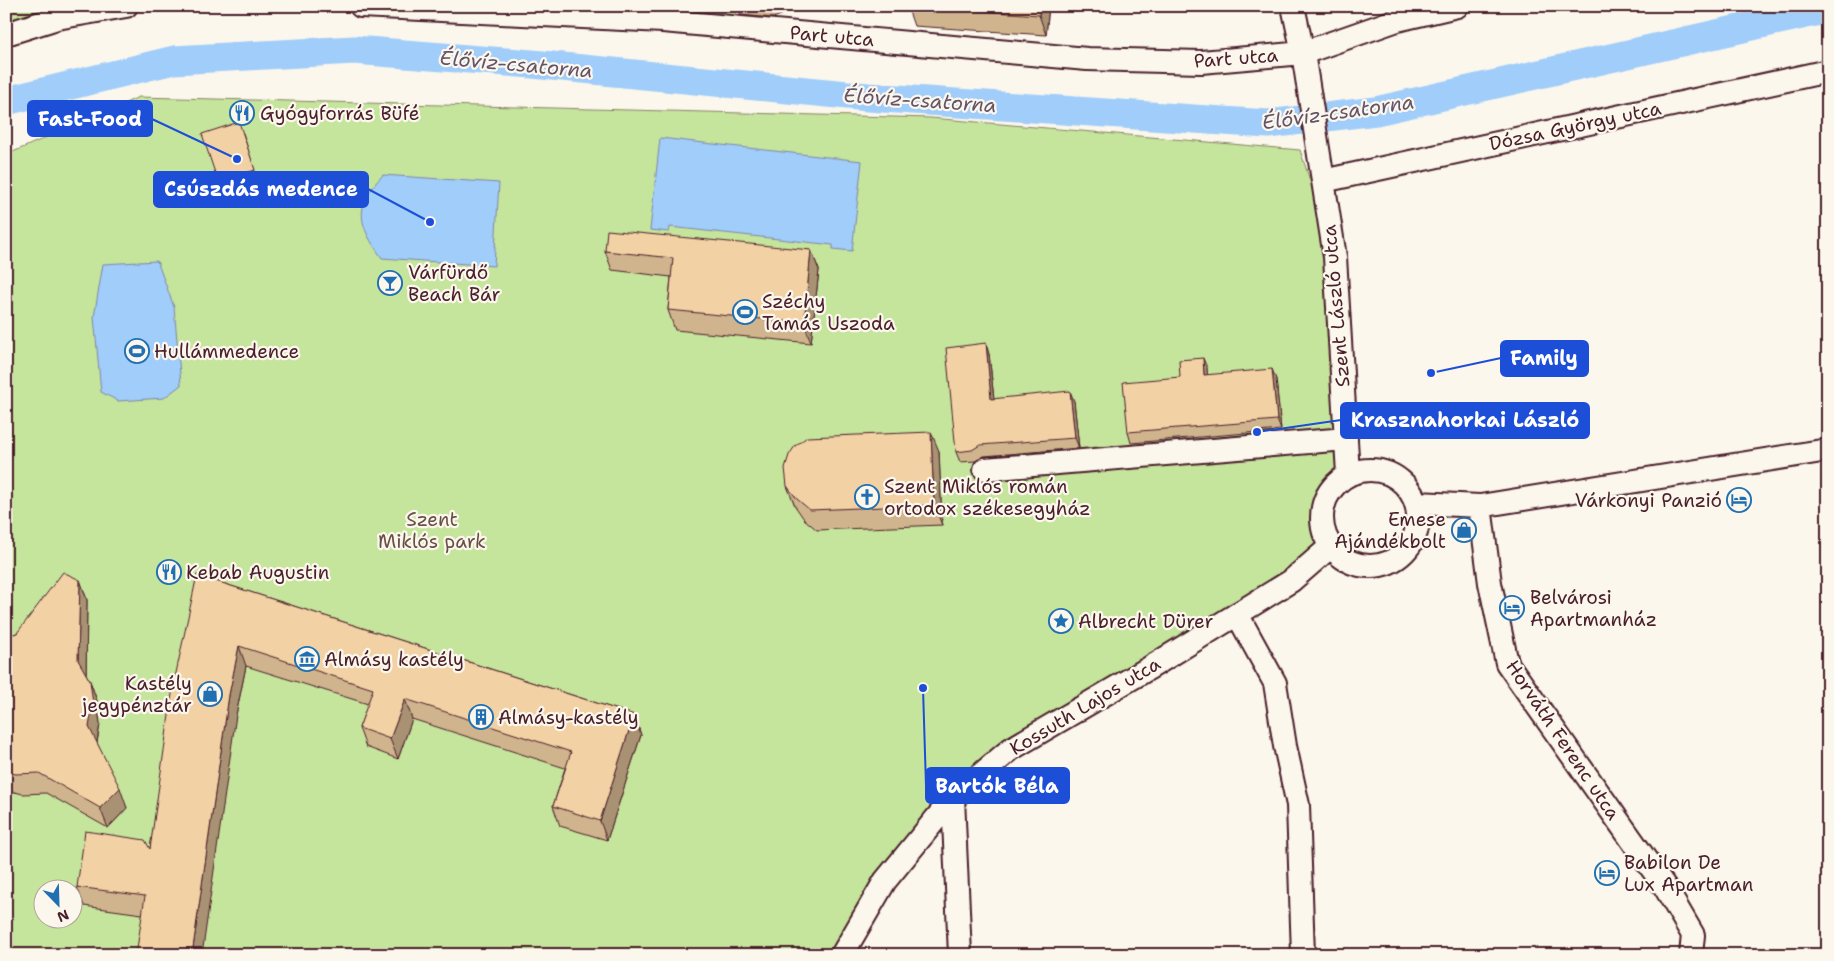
<svg xmlns="http://www.w3.org/2000/svg" width="1834" height="961" font-family="'Shantell Sans',sans-serif">
<style>
.green{fill:#c5e49c;stroke:#888264;fill-rule:evenodd}
.water{fill:#a0cdfa;stroke:#7e87a7}
.lines{fill:none;stroke-linecap:round;stroke-linejoin:round}
.canal{stroke:#a0cdfa;stroke-width:29}
.minor-casing{stroke:#4a1f2b;stroke-width:26}
.minor{stroke:#fbf7ec;stroke-width:22}
.wall{fill:#d0b48d;stroke:#4a1f2b}
.shaded-wall{fill:#a99273;stroke:#4a1f2b}
.building{fill:#f2d1a4;stroke:#4a1f2b}
.labels{text-anchor:middle;dominant-baseline:central;stroke-width:4.5;stroke-linejoin:round;paint-order:stroke}
.street-label{font-size:19px;fill:#4a1f2b;stroke:#fbf7ec}
.poi-label{font-size:19px;fill:#4a1f2b;stroke:#fbf7ec;text-anchor:start}
.park-label{font-size:19px;fill:#695047;stroke:#fbf7ec}
.water-label{font-size:20px;font-style:italic;fill:#645369;stroke:#fbf7ec}
.leader{fill:none;stroke:#1d4ed8;stroke-width:2}
.callout-dot{fill:#1d4ed8;stroke:#fbf7ec;stroke-width:2}
.callout{fill:#1d4ed8;stroke:#1d4ed8;stroke-width:2}
.callout-label{font-size:20px;text-anchor:middle;font-weight:bold;fill:#fff}
</style>
<rect width="100%" height="100%" fill="#fbf7ec"/>
<filter id="ink" filterUnits="userSpaceOnUse"><feTurbulence type="fractalNoise" baseFrequency=".02" numOctaves="2"/><feDisplacementMap in="SourceGraphic" scale="10" xChannelSelector="R" yChannelSelector="G"/><feConvolveMatrix kernelMatrix="1 2 1 2 8 2 1 2 1" color-interpolation-filters="sRGB"/></filter>
<g filter="url(#ink)">
<path class="green" d="M6,6H126L6,34Z
M361,6H737L734,27Z
M139,97L931,118L1300,150L1335,257L1348,474L1334,484L1321,515L1330,547L953,797L842,955H6V155ZM42,888H72V918H42Z"/>
<path class="water" d="M660,138L862,161L852,251L833,249V245L670,227L669,232L650,230Z
M383,175L499,183L494,266L382,258C358,225 353,206 383,175Z
M157,261L174,307L181,385L164,398L118,401L101,392L94,317L103,264Z"/>
<g class="lines">
<path class="canal" d="M6,101L174,60L354,50L532,64L868,97L1268,124L1376,111L1828,9"/>
<defs>
<path id="minor" d="M361,6L663,21L1087,59L1201,62L1303,53L1397,20L1457,6
M1293,6L1303,53L1335,257L1348,474
M6,34L57,18L126,6
M1323,181L1828,71
M985,469L1346,439
M1322 518a48 48 0 1 1 96 0a48 48 0 1 1-96 0Z
M1417,503L1480,506L1828,450
M1480,506L1490,583L1507,663L1665,887L1693,935L1691,955
M1237,614L1275,683L1285,746L1298,805L1303,955
M953,798L960,955
M842,955L885,881L953,798L1011,749L1151,667L1291,581L1330,547"/>
</defs>
<use href="#minor" class="minor-casing"/>
<use href="#minor" class="minor"/>
</g>
<path class="wall" d="M736,6H795L781,15L773,18L741,15Z
M907,6H1049L1046,35L914,26Z
M243,133L258,181L221,193L218,182Z
M811,250L819,270L811,343L675,330L668,310L671,277L612,270L605,251Z
M989,354L994,399L1074,401L1079,448L984,456L975,461L960,462L956,452Z
M1207,368V375L1276,379L1281,430L1131,443L1128,432L1180,377Z
M939,451L942,525L817,530L804,519L795,506L787,486Z
M197,575L634,715L641,735L607,840L560,826L553,806L565,768L412,719L398,759L366,747L359,728L368,704L246,666L236,715L142,914L84,906L77,887L150,849Z
M80,580L87,600L86,674L90,681L97,701L100,724L97,743L127,808L108,828L46,793L23,794L6,790V636L17,633Z"/>
<path class="shaded-wall" d="M778,6H795L781,15Z
M1040,6H1049L1046,35L1039,15Z
M811,250L819,270L811,343L804,323Z
M986,343L989,354L995,409L991,399Z
M1203,358L1207,368L1208,386L1204,375Z
M1272,369L1276,379L1281,430L1277,420Z
M1070,391L1074,401L1079,448L1075,438Z
M931,432L939,451L942,525L934,505Z
M80,580L87,600L86,680L78,660Z
M239,646L246,666L236,715L202,955H192L229,695Z
M90,681L97,701L100,724L96,747L89,727Z
M405,699L412,719L398,759L390,739Z
M634,715L641,735L607,840L600,821Z
M120,788L127,808L108,828L100,808Z"/>
<path class="building" d="M908,6H1040L1039,15Z
M239,122L255,170L218,182L202,134Z
M607,230L811,250L804,323L668,310L673,258L605,251Z
M986,343L991,399L1070,391L1075,438L980,445L972,450L956,452L946,348Z
M1203,358L1204,375L1272,369L1277,420L1128,432L1123,382L1180,377L1179,360Z
M931,432L934,505L810,510L797,499L787,486L785,468L789,455L795,446L807,437Z
M63,572L80,580L78,660L90,681L93,704L89,727L120,788L100,808L39,773L16,774L6,772V636L17,633Z
M197,575L634,715L600,821L553,806L571,752L405,699L390,739L359,728L373,689L239,646L229,695L192,955H136L145,896L77,887L85,831L145,840L150,849L173,687Z"/>
</g>
<defs>
<symbol id="restaurant-ring" viewBox="-11 -11 22 22"><circle r="9.5" fill="#fbf7ec" stroke="#1f6fb2" stroke-width="1.5"/><path d="M-5-6h1v4h1v-4h1v4h1v-4h1v5L-1.5 .5V6h-2V.5L-5-1ZM5-6V6H3V1.5H1.5Q1.5-4 5-6Z" fill="#1f6fb2"/></symbol>
<symbol id="bar-ring" viewBox="-11 -11 22 22"><circle r="9.5" fill="#fbf7ec" stroke="#1f6fb2" stroke-width="1.5"/><path d="M-6-5H6L.8 .8V4.5H3.5V6h-7V4.5H-.8V.8Z" fill="#1f6fb2"/></symbol>
<symbol id="stadium-ring" viewBox="-11 -11 22 22"><circle r="9.5" fill="#fbf7ec" stroke="#1f6fb2" stroke-width="1.5"/><path d="M0-5a6.5 5 0 1 0 0 10a6.5 5 0 1 0 0-10ZM-3.5-1.8h7v3.6h-7Z" fill="#1f6fb2"/></symbol>
<symbol id="church-ring" viewBox="-11 -11 22 22"><circle r="9.5" fill="#fbf7ec" stroke="#1f6fb2" stroke-width="1.5"/><path d="M-1.2-6h2.4v3.5h3.3v2.4h-3.3V6h-2.4V-.1h-3.3v-2.4h3.3Z" fill="#1f6fb2"/></symbol>
<symbol id="hotel-ring" viewBox="-11 -11 22 22"><circle r="9.5" fill="#fbf7ec" stroke="#1f6fb2" stroke-width="1.5"/><path d="M-6-4.5h1.5V1H6V5H4.5V3h-9V5H-6ZM-4 0a1.8 1.8 0 1 1 3.6 0ZM.5 0V-2.5h3Q6-2.5 6 0Z" fill="#1f6fb2"/></symbol>
<symbol id="shop-ring" viewBox="-11 -11 22 22"><circle r="9.5" fill="#fbf7ec" stroke="#1f6fb2" stroke-width="1.5"/><path d="M-5-2.5h2.3a2.7 3.5 0 0 1 5.4 0H5L5.5 6h-11ZM-1.5-2.5h3a1.5 2.3 0 0 0-3 0Z" fill="#1f6fb2"/></symbol>
<symbol id="sight-ring" viewBox="-11 -11 22 22"><circle r="9.5" fill="#fbf7ec" stroke="#1f6fb2" stroke-width="1.5"/><path d="M0-6L1.8-2.2L6-1.7L2.9 1.2L3.7 5.4L0 3.3L-3.7 5.4L-2.9 1.2L-6-1.7L-1.8-2.2Z" fill="#1f6fb2"/></symbol>
<symbol id="museum-ring" viewBox="-11 -11 22 22"><circle r="9.5" fill="#fbf7ec" stroke="#1f6fb2" stroke-width="1.5"/><path d="M0-6L6-3V-2H-6V-3ZM-5-1h2V3h-2ZM-1-1h2V3h-2ZM3-1h2V3H3ZM-6 4H6V6H-6Z" fill="#1f6fb2"/></symbol>
<symbol id="building-ring" viewBox="-11 -11 22 22"><circle r="9.5" fill="#fbf7ec" stroke="#1f6fb2" stroke-width="1.5"/><path d="M-4-6H4V6H1V3H-1V6H-4ZM-2.5-4.3h1.7v1.8h-1.7ZM.8-4.3h1.7v1.8H.8ZM-2.5-1h1.7V.8h-1.7ZM.8-1h1.7V.8H.8Z" fill="#1f6fb2"/></symbol>
</defs>
<g fill-rule="evenodd">
<use href="#restaurant-ring" x="228" y="99" width="28" height="28"/>
<use href="#bar-ring" x="376" y="269" width="28" height="28"/>
<use href="#stadium-ring" x="731" y="298" width="28" height="28"/>
<use href="#stadium-ring" x="123" y="337" width="28" height="28"/>
<use href="#church-ring" x="853" y="483" width="28" height="28"/>
<use href="#hotel-ring" x="1725" y="486" width="28" height="28"/>
<use href="#shop-ring" x="1450" y="516" width="28" height="28"/>
<use href="#restaurant-ring" x="155" y="558" width="28" height="28"/>
<use href="#hotel-ring" x="1498" y="594" width="28" height="28"/>
<use href="#sight-ring" x="1047" y="607" width="28" height="28"/>
<use href="#museum-ring" x="293" y="645" width="28" height="28"/>
<use href="#shop-ring" x="196" y="680" width="28" height="28"/>
<use href="#building-ring" x="467" y="703" width="28" height="28"/>
<use href="#hotel-ring" x="1593" y="859" width="28" height="28"/>
</g>
<g class="labels">
<g class="street-label">
<text transform="translate(832 36) rotate(5)">Part utca</text>
<text transform="translate(1236 58) rotate(-4)">Part utca</text>
<text transform="translate(1575 126) rotate(-12)">Dózsa György utca</text>
<text transform="translate(1336 306) rotate(-95)">Szent László utca</text>
<text transform="translate(1085 706) rotate(-31)">Kossuth Lajos utca</text>
<text transform="translate(1563 740) rotate(56)">Horváth Ferenc utca</text>
</g>
<g class="poi-label">
<text x="260" y="113">Gyógyforrás Büfé</text>
<text x="408" y="272">Várfürdő<tspan x="408" dy="22">Beach Bár</tspan></text>
<text x="762" y="301">Széchy<tspan x="762" dy="22">Tamás Uszoda</tspan></text>
<text x="154" y="351">Hullámmedence</text>
<text x="884" y="486">Szent Miklós román<tspan x="884" dy="22">ortodox székesegyház</tspan></text>
<text x="1722" y="500" text-anchor="end">Várkonyi Panzió</text>
<text x="1446" y="519" text-anchor="end">Emese<tspan x="1446" dy="22">Ajándékbolt</tspan></text>
<text x="186" y="572">Kebab Augustin</text>
<text x="1530" y="597">Belvárosi<tspan x="1530" dy="22">Apartmanház</tspan></text>
<text x="1078" y="621">Albrecht Dürer</text>
<text x="324" y="659">Almásy kastély</text>
<text x="192" y="683" text-anchor="end">Kastély<tspan x="192" dy="22">jegypénztár</tspan></text>
<text x="498" y="717">Almásy-kastély</text>
<text x="1624" y="862">Babilon De<tspan x="1624" dy="22">Lux Apartman</tspan></text>
</g>
<g class="park-label">
<text x="432" y="519">Szent<tspan x="432" dy="22">Miklós park</tspan></text>
</g>
<g class="water-label">
<text transform="translate(516 64) rotate(5)">Élővíz-csatorna</text>
<text transform="translate(920 100) rotate(4)">Élővíz-csatorna</text>
<text transform="translate(1338 112) rotate(-8)">Élővíz-csatorna</text>
</g>
</g>
<path class="leader" d="M237 159L152 119M430 222L368 189M1431 373L1501 358M1257 432L1341 420M923 688L926 786"/>
<g class="callout-dot">
<circle cx="237" cy="159" r="5"/>
<circle cx="430" cy="222" r="5"/>
<circle cx="1431" cy="373" r="5"/>
<circle cx="1257" cy="432" r="5"/>
<circle cx="923" cy="688" r="5"/>
</g>
<g class="callout">
<rect x="28" y="101" width="124" height="35" rx="5"/>
<rect x="154" y="172" width="214" height="35" rx="5"/>
<rect x="1501" y="341" width="87" height="35" rx="5"/>
<rect x="1341" y="403" width="248" height="35" rx="5"/>
<rect x="926" y="768" width="143" height="35" rx="5"/>
</g>
<g class="callout-label">
<text x="90" y="126">Fast-Food</text>
<text x="261" y="196">Csúszdás medence</text>
<text x="1544" y="365">Family</text>
<text x="1465" y="427">Krasznahorkai László</text>
<text x="997" y="793">Bartók Béla</text>
</g>
<rect width="1834" height="961" fill="none" stroke="#fbf7ec" stroke-width="25"/>
<rect x="12" y="12" width="1809" height="936" fill="none" stroke="#4a1f2b" stroke-width="2" filter="url(#ink)"/>
<g transform="translate(58 904) rotate(157)"><circle r="24" fill="#fbf7ec" stroke="#b4a19f"/>
<path d="M0-4L9 19L0 12L-9 19Z" fill="#1f6fb2"/>
<text y="-8" font-size="14" font-weight="bold" text-anchor="middle" fill="#4a1f2b">N</text>
</g>
</svg>
